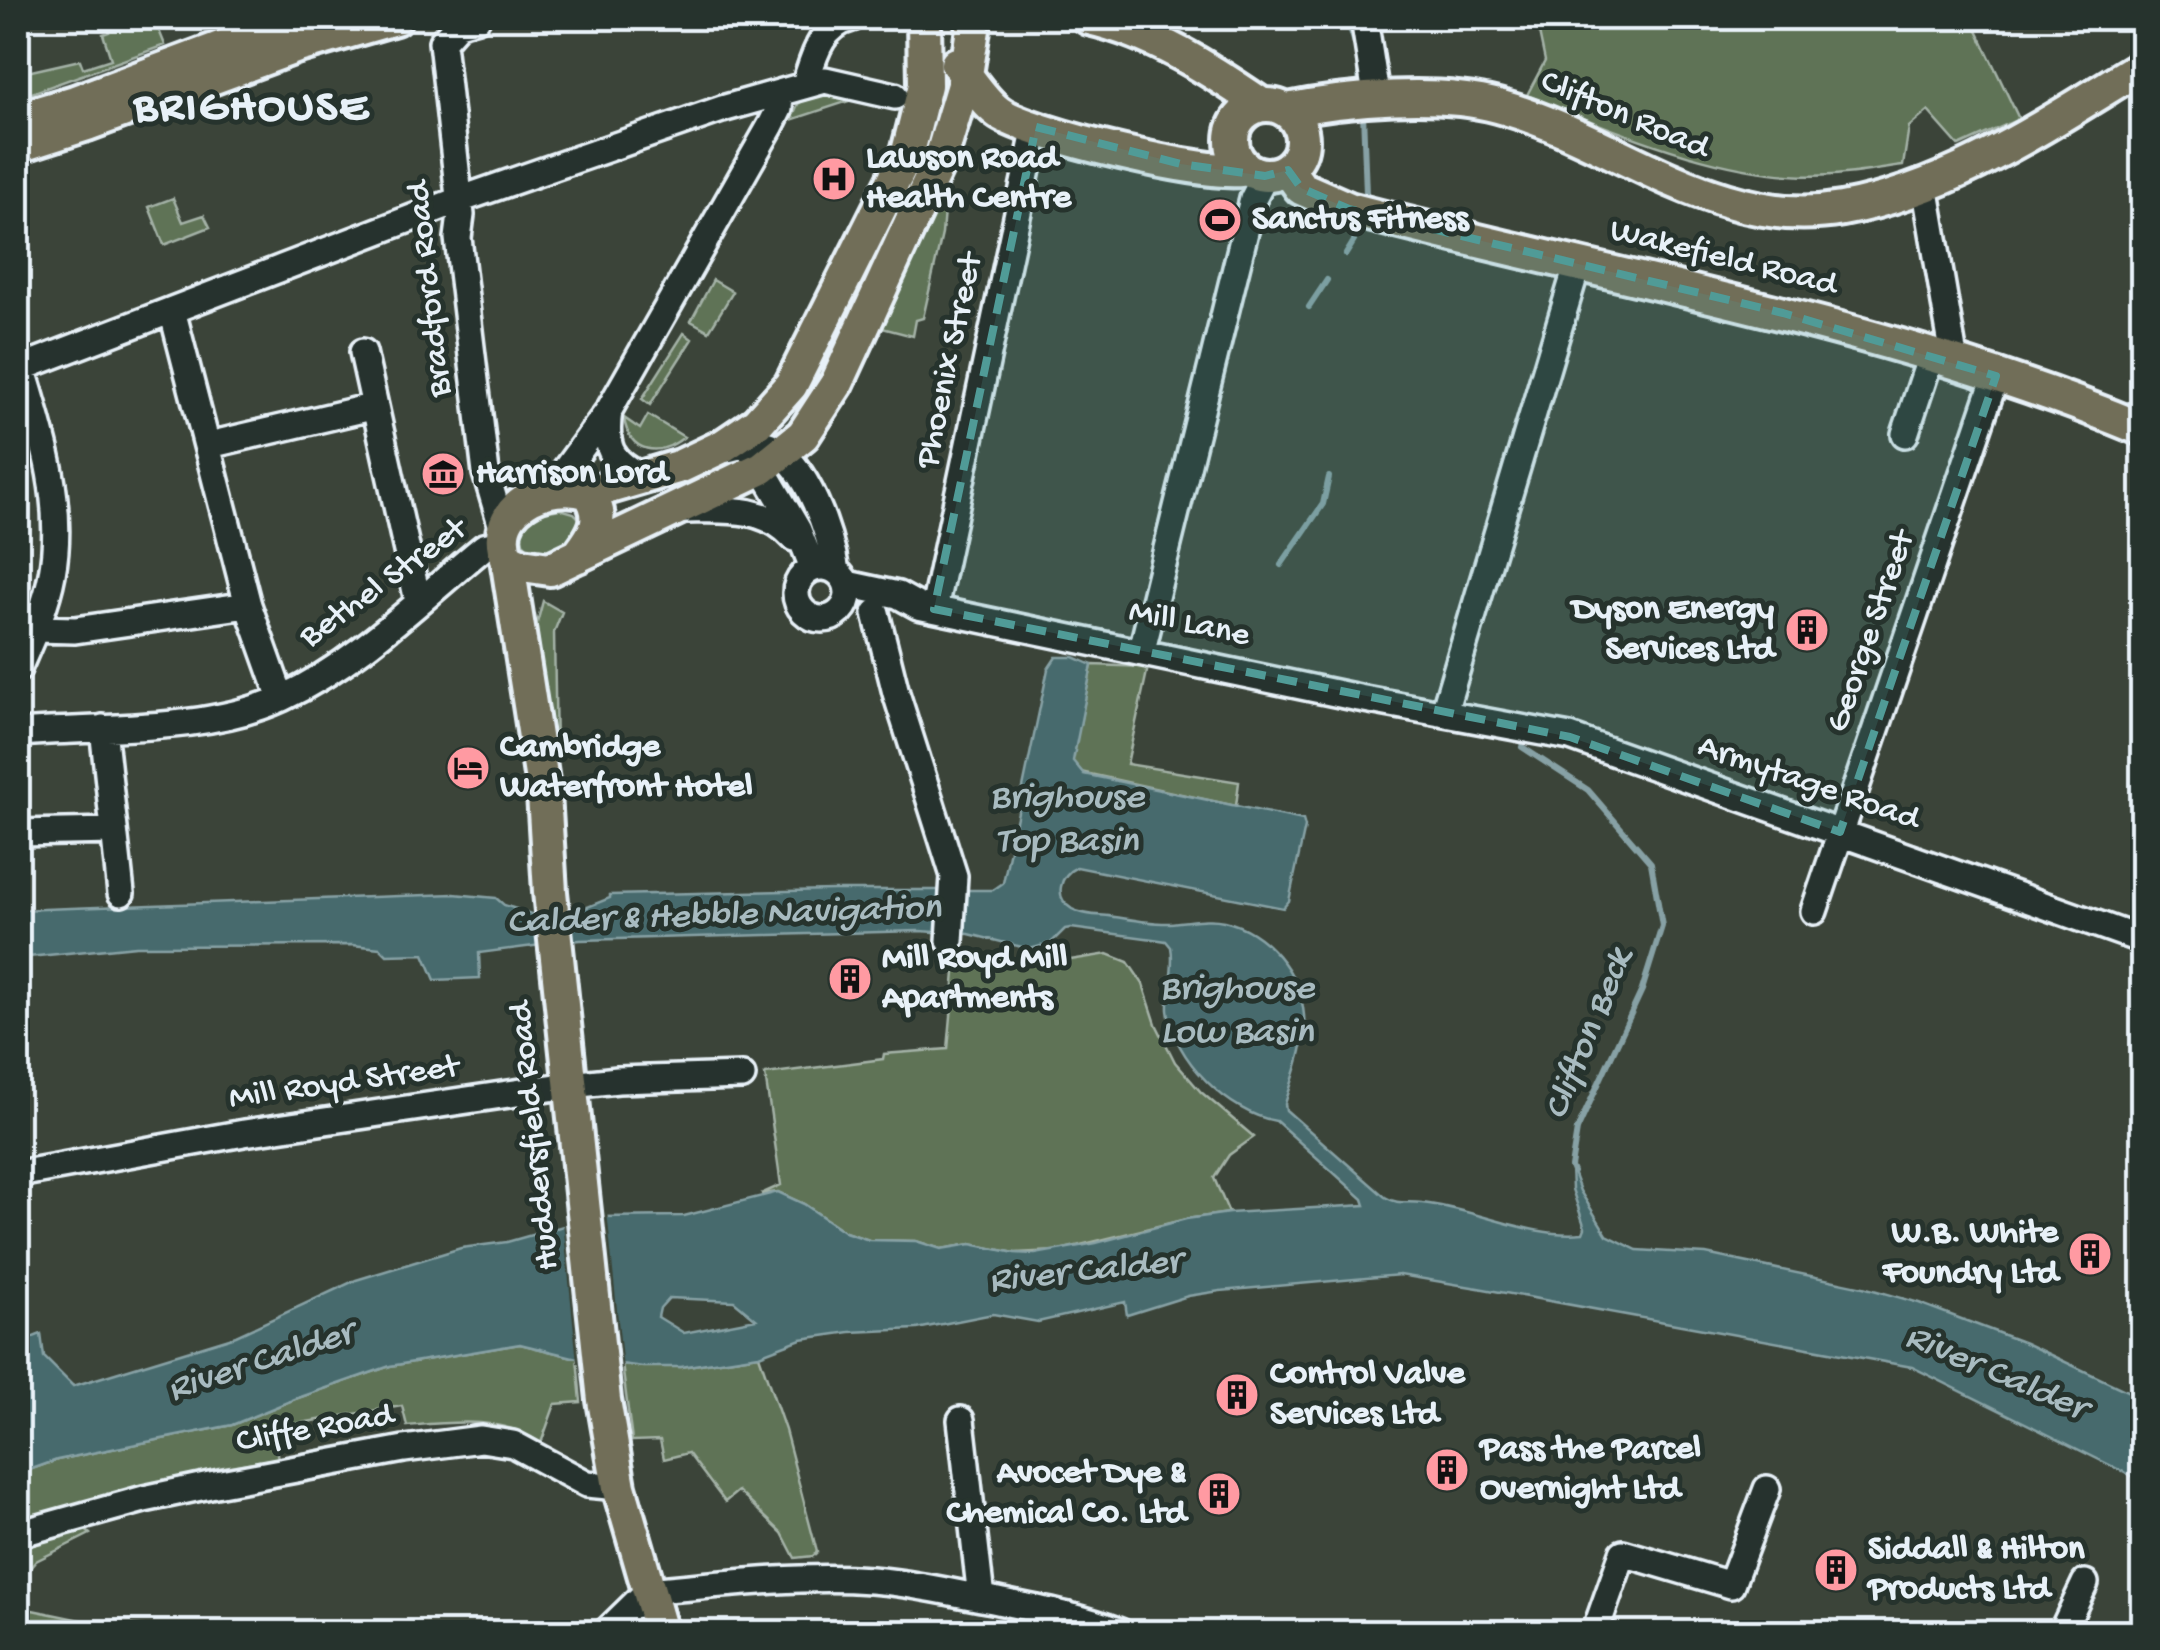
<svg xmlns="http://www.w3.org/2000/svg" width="2160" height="1650" font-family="'Gochi Hand',sans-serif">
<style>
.green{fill:#5f7356;stroke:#a4b2a7;stroke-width:2.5}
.water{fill:#476b6d;stroke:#87a1a5;stroke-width:2.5;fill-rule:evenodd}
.pier{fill:#3b4439}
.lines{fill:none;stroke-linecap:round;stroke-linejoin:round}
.stream{stroke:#87a1a5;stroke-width:6}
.minor-casing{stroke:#e8f1f8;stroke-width:32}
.major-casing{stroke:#e8f1f8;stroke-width:40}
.minor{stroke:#26332d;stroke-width:25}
.major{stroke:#716e59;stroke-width:32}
.marked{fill:#509b97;fill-opacity:0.2;stroke:#509b97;stroke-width:8;stroke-dasharray:20 12;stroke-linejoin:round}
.labels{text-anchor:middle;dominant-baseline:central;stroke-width:10;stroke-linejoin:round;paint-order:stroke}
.street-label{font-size:35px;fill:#e8f1f8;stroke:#26332d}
.poi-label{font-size:35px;font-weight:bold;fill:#e8f1f8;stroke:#26332d;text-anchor:start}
.water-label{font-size:38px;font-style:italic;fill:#a8bbc0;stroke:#26332d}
.district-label{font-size:45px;font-weight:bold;letter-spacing:2.5px;fill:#e8f1f8;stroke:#26332d}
</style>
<rect width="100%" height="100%" fill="#3b4439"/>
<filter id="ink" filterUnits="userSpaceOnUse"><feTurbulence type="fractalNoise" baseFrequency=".01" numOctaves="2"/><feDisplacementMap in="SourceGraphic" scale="20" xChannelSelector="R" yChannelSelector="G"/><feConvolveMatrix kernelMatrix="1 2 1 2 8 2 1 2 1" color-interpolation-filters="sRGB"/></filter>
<g filter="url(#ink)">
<path class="green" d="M128,18H154L165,45L18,98V74L80,60L83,68L111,59L103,34L109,32L107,24Z
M1536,18H1971L2019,119L1959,146L1928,111L1909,127L1903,166C1880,169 1856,174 1833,175C1733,183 1618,132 1527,95L1545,61Z
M818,91L848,95L849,101L791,120L798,104Z
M947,175L942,234L923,318L916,320L913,336L878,327Z
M173,198L183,222L204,215L210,227L164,245L149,207Z
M713,280L733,292L709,331L691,321Z
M684,333L692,339L650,405L642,399Z
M648,415L684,437C659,458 629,453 624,418L640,429Z
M560,509L574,513L582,521C569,545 556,557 527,547L523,543L521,529L528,519L537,513Z
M543,601L562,612L554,632L556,752L536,627Z
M1092,665L1148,667L1127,764L1239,782L1236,806L1076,771L1072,761Z
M957,951L1017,963L1064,961L1108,954L1128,962L1143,984L1156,1024L1175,1062L1201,1092L1254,1137L1229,1155L1214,1178L1229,1213L1186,1219L1056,1251L1015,1253L971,1244L941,1249L916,1241L869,1240L845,1232L804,1204L778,1192L761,1194L781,1185L765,1074L883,1059L884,1054L948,1049Z
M520,1344L577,1358L581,1402L555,1404L541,1443C502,1416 453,1422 407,1426L402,1406L271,1428L278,1458L218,1468L18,1520V1474L57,1460L232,1425L295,1399L390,1366Z
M759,1355L785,1430L817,1552L813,1556L795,1558L782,1533L738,1491L725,1502L688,1453L664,1459L660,1440L632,1441L622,1364L681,1367Z
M80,1524L90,1534L36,1561L18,1582V1543Z
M18,1607L85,1621L212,1632H18Z"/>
<path class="water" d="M1056,657H1074L1092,665L1073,761L1084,774L1303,820L1305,827L1289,901L1283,908L1077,867C1060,875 1053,897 1072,909C1083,915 1097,915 1109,916C1129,919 1151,924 1170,923C1188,922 1207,917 1224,921C1266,931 1300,972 1304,1015C1307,1044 1293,1077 1285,1104L1286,1110L1385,1197C1398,1205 1407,1201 1422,1203C1473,1208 1532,1239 1583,1233L1585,1228L1572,1189L1571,1167L1580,1191L1607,1235L1637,1250L1706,1254L1863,1287L1919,1303L2025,1343L2142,1398V1481L1912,1367L1478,1288L1400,1275L1220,1291L1188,1296L1127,1315L1125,1302L1038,1322L993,1314L917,1329L850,1332L801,1339L759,1355L681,1367H643L577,1358L520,1344L390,1366L295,1399L232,1425L57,1460L18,1474V1343L41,1334L44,1357L73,1386L236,1336L356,1280L461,1248L507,1242L595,1217L684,1216L778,1192L804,1204L845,1232L869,1240L916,1241L941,1249L971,1244L1015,1253L1035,1254L1096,1243L1186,1219L1229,1213L1365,1205L1363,1199L1276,1121C1230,1114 1172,1058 1168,1010C1167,989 1175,968 1171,947L1166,941L1153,939L1071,928L1065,929L1051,943L1030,949L969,934L919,931L580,940L479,953L480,978L435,980L424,954L387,955L380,948L352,945L136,946L18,958V910L454,894L496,898L504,905L534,915H568L610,898V895L834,890H993L1003,883L1048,669ZM669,1298L734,1301L756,1319L684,1333L658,1317L660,1308Z"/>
<path class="pier" d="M607,1211L623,1369L577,1363L563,1221Z"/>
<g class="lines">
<path class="stream" d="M1347,18L1358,53L1360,89
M1363,112L1366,194
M1346,254L1354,241
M1309,307L1327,280
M1281,565L1323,504L1329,477
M1522,747L1588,790L1651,863L1662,926L1642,990L1577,1130L1571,1167L1573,1172"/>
<defs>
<path id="minor" d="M477,18L459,23L442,42L461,215L458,238L486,473L502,527
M1364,18L1377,101
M805,84C814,57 820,26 852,18
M1925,185L1955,363
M172,310L248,605L281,698
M363,352L418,601
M18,369L459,200L722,109L825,80L895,96
M609,410C604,446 609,461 643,477
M1905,434L1931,356
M209,445L363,409
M727,449C741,446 759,439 773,447C808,467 830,533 836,571
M753,453L798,530L813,568
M549,492L609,410L771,125L779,109L780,93
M680,510C721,510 764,504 794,538
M796 593a26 26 0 1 1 52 0a26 26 0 1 1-52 0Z
M847,584L898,595L918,606L1359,698L1570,737L2142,940
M934,609L1036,127
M876,613L896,693L954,876L950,941
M36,629L75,630L248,605
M1142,650L1253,199L1265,176
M18,669C31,639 46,607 52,574C65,503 42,433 22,367
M1444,712L1578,263
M103,728L121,893
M18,733C100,726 206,733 282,698C359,662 419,600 484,547L501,543
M18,833L114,831
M1814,911L1996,376
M18,1174L244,1133L570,1085L618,1080L742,1076
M961,1420L981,1598
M18,1534L144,1499L210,1485L404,1449L481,1439L513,1444L587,1484L619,1487
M606,1632L648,1591C722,1584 797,1575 871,1580C913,1583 953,1593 993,1600C1037,1609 1079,1616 1120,1632
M1595,1632L1623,1553L1731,1585L1767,1489
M2062,1632L2085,1583"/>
<path id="major" d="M1089,18C1154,33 1208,68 1262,105
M957,64C970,79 982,100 998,112C1025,133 1215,179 1247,169
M1232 140a35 35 0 1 1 70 0a35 35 0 1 1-70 0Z
M1287,110C1348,98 1438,90 1498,106C1614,137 1716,232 1842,209C1953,189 2048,123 2142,66
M18,119L75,102L301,18
M18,146L87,124L295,47L395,18
M1288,170L1301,188L1349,209C1614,278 1888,324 2142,429
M589,493L681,466L723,446L757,423L791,385L908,152L925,85L924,18
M578,556C595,534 606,518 589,493C548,478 486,509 507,558L544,794L550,892L604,1400L619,1487L661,1632
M507,558L522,565L550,569L762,468L803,435L837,383L942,155L966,75L973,29L971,18"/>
</defs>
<use href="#minor" class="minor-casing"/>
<use href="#major" class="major-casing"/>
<use href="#minor" class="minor"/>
<use href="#major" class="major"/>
</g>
</g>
<path class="marked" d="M1036,127L1181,164L1265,176L1288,170L1301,188L1349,209L1783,313L1996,376L1840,832L1570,737L934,609Z"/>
<defs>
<symbol id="hospital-disc" viewBox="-11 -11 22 22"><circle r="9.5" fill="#ff9aa2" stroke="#26332d"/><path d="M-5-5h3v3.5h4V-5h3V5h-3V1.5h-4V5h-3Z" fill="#111"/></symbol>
<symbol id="stadium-disc" viewBox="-11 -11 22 22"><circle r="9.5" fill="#ff9aa2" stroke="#26332d"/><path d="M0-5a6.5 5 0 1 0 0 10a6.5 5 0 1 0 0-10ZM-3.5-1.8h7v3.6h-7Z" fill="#111"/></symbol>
<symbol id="museum-disc" viewBox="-11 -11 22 22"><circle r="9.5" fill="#ff9aa2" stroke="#26332d"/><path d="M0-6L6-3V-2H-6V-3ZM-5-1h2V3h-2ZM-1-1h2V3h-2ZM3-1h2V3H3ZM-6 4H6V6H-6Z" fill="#111"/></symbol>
<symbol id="building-disc" viewBox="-11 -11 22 22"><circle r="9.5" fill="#ff9aa2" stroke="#26332d"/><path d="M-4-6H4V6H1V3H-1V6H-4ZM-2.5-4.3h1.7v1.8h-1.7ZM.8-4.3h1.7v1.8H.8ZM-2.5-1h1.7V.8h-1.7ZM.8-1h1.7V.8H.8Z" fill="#111"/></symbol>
<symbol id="hotel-disc" viewBox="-11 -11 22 22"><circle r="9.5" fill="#ff9aa2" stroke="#26332d"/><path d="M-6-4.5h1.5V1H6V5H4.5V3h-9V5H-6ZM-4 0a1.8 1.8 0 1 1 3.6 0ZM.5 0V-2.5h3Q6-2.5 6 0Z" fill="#111"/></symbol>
</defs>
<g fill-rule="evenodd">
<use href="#hospital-disc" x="809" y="154" width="50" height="50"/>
<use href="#stadium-disc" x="1195" y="195" width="50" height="50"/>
<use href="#museum-disc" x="418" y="449" width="50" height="50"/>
<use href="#building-disc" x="1782" y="605" width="50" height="50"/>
<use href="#hotel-disc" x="443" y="743" width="50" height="50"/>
<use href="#building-disc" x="825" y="954" width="50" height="50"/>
<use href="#building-disc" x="2065" y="1229" width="50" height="50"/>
<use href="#building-disc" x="1212" y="1370" width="50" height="50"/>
<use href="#building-disc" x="1422" y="1445" width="50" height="50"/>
<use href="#building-disc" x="1194" y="1469" width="50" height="50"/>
<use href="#building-disc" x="1811" y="1545" width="50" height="50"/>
</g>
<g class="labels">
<g class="street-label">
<text transform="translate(1624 116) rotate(23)">Clifton Road</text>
<text transform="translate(1723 259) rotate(14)">Wakefield Road</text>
<text transform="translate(431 289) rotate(-96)">Bradford Road</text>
<text transform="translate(951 361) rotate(-78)">Phoenix Street</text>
<text transform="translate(384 584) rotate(-36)">Bethel Street</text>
<text transform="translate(1189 625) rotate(12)">Mill Lane</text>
<text transform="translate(1872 632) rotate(-71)">George Street</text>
<text transform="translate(1808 784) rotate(19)">Armytage Road</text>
<text transform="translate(344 1084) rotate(-8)">Mill Royd Street</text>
<text transform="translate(536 1136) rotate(-96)">Huddersfield Road</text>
<text transform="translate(315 1430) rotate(-10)">Cliffe Road</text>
</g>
<g class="poi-label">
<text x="866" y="159">Lawson Road<tspan x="866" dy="40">Health Centre</tspan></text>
<text x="1252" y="220">Sanctus Fitness</text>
<text x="476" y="474">Harrison Lord</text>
<text x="1774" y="610" text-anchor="end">Dyson Energy<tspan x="1774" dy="40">Services Ltd</tspan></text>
<text x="500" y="748">Cambridge<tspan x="500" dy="40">Waterfront Hotel</tspan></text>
<text x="882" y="959">Mill Royd Mill<tspan x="882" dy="40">Apartments</tspan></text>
<text x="2058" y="1234" text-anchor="end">W.B. White<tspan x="2058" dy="40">Foundry Ltd</tspan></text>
<text x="1270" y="1375">Control Valve<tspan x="1270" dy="40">Services Ltd</tspan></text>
<text x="1480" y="1450">Pass the Parcel<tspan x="1480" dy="40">Overnight Ltd</tspan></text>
<text x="1186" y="1474" text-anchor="end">Avocet Dye &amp;<tspan x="1186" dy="40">Chemical Co. Ltd</tspan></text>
<text x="1868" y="1550">Siddall &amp; Hilton<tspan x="1868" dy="40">Products Ltd</tspan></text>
</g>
<g class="water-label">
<text x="1067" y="799">Brighouse<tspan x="1067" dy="44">Top Basin</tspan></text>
<text transform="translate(724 917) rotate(-2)">Calder &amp; Hebble Navigation</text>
<text x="1237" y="990">Brighouse<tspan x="1237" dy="44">Low Basin</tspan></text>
<text transform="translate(1590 1035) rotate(-68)">Clifton Beck</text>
<text transform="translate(1085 1273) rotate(-6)">River Calder</text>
<text transform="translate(261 1363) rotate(-18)">River Calder</text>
<text transform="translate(1995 1374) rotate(23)">River Calder</text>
</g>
<g class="district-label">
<text x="252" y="109">BRIGHOUSE</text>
</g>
</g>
<rect width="2160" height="1650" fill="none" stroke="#26332d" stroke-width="60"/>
<rect x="30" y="30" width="2100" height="1590" fill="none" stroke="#e8f1f8" stroke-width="4" filter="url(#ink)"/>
</svg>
